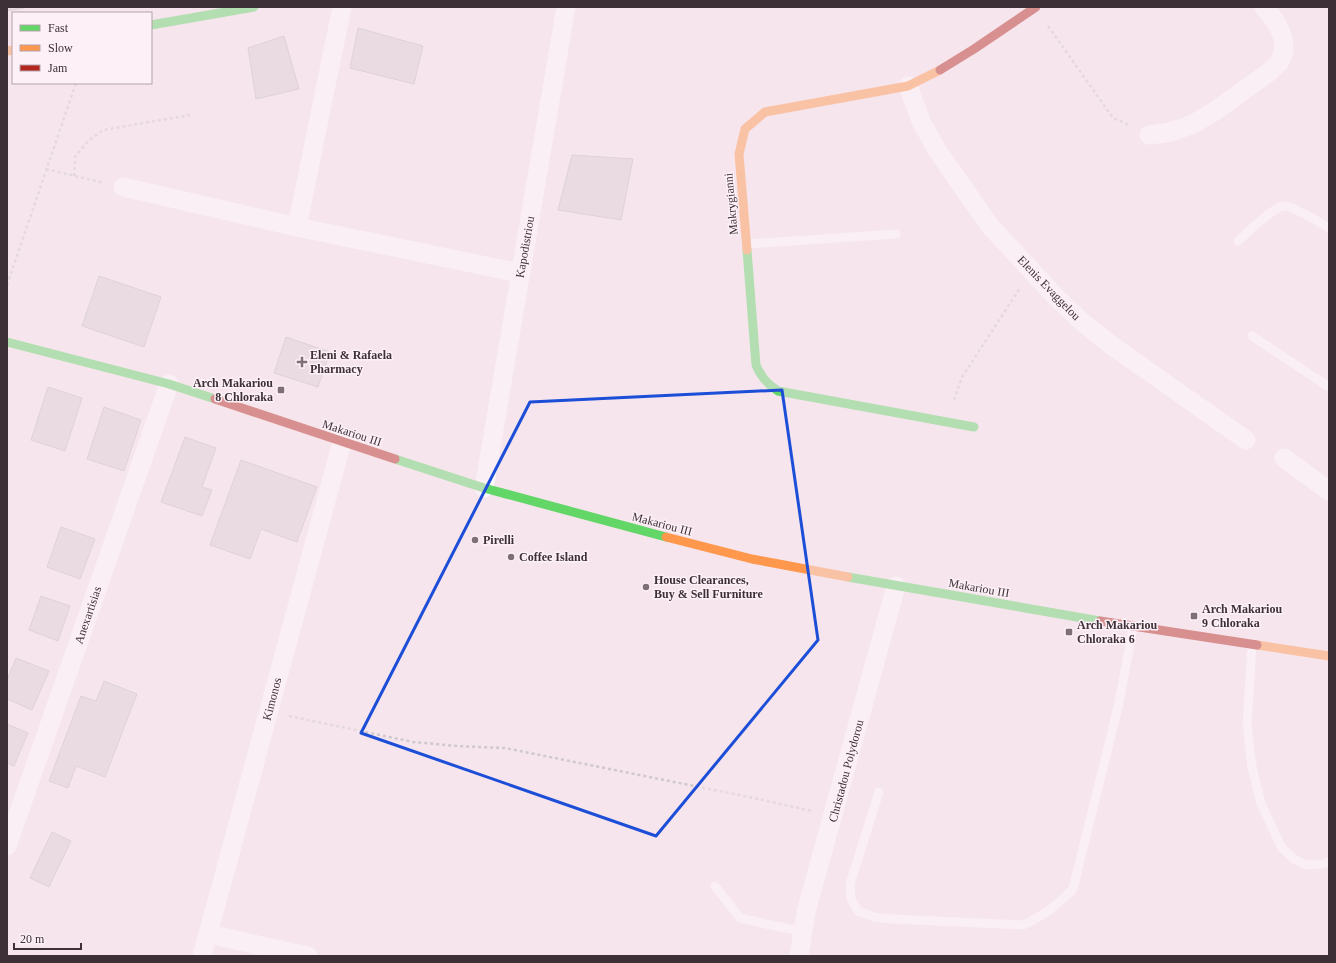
<svg xmlns="http://www.w3.org/2000/svg" width="1336" height="963" font-family="Georgia,serif">
<style>
.building{fill:#dbcfd7;stroke:#c3b8c0}
.lines{fill:none;stroke-linecap:round;stroke-linejoin:round}
.path{stroke:#cfc9cb;stroke-width:2.5;stroke-dasharray:3 3;stroke-linecap:butt}
.lane{stroke:#fefbfc;stroke-width:9}
.street{stroke:#fefbfc;stroke-width:19}
.fast{stroke:#63d668;stroke-width:9}
.slow{stroke:#ff974d;stroke-width:9}
.jam{stroke:#b3261e;stroke-width:9}
.marked{fill:none;stroke:#1d4ed8;stroke-width:3;stroke-linejoin:round}
.poi-dot{fill:#7e6f76;stroke:#fef0f7;stroke-width:1.5}
.labels{text-anchor:middle;dominant-baseline:central;stroke-width:3;stroke-linejoin:round;paint-order:stroke}
.street-label{font-size:12px;fill:#3d3036;stroke:#fef0f7}
.poi-label{font-size:12px;font-weight:bold;fill:#3d3036;stroke:#fef0f7;text-anchor:start}
</style>
<rect width="100%" height="100%" fill="#f6e5ed"/>
<path class="building" d="M7,7H29L7,11Z
M358,28L423,46L414,84L350,68Z
M284,36L299,89L256,99L248,48Z
M572,155L633,159L621,220L558,210Z
M99,276L161,297L144,347L82,326Z
M286,337L330,352L318,387L274,373Z
M48,387L82,398L65,451L31,440Z
M104,407L141,420L124,471L87,459Z
M185,437L216,448L202,487L212,490L202,516L161,502Z
M241,460L317,487L297,542L261,529L250,559L210,545Z
M61,527L95,539L80,579L47,567Z
M41,596L70,606L58,641L29,630Z
M16,658L49,671L32,710L7,699V680Z
M104,681L137,694L105,777L76,766L68,788L49,781L81,696L96,701Z
M7,724L28,733L14,766L7,763Z
M52,832L71,841L49,887L30,878Z"/>
<g class="lines">
<path class="path" d="M1048,26L1113,118L1131,126
M46,169L104,183
M74,176L75,157L88,141L103,130L190,115
M7,285L76,83
M954,400L962,377L1020,288
M289,716L413,742L457,746L505,748L749,797L812,811"/>
<path class="lane" d="M1238,241C1247,233 1274,206 1285,206C1294,206 1320,223 1329,228
M746,244L896,234
M1252,336L1329,387
M1252,645L1247,725L1252,767L1261,804L1282,848L1294,859L1306,865L1322,864L1329,862
M879,792L850,884L851,899L858,911L874,917L892,919L1023,925C1045,915 1056,906 1073,889L1119,703L1133,627
M715,886L740,918L775,926L803,931"/>
<path class="street" d="M908,86L921,121L937,150L955,176L990,226L1057,298L1081,321L1111,345L1246,440
M1149,135L1171,132L1193,124L1215,111L1268,73L1279,63L1284,51L1283,37L1276,22L1264,7
M123,187L297,227L520,273
M297,227L342,7
M1284,458L1329,491
M484,488L566,7
M7,846L169,384
M208,934L308,956
M202,956L342,442
M799,956L806,912L896,586"/>
<path class="fast" d="M151,25L254,7
M747,250L756,365C761,377 767,384 778,391L974,427
M7,342L169,384L215,399
M395,459L484,488L666,537
M848,577L1100,621"/>
<path class="slow" d="M7,51L13,50
M747,250L739,154L745,129L765,112L908,86L940,70
M666,537L752,559L848,577
M1257,645L1329,656"/>
<path class="jam" d="M940,70L974,49L1036,7
M215,399L395,459
M1100,621L1257,645"/>
</g>
<path d="M0 0H1336V963H0ZM782,390L818,640L656,836L361,733L530,402Z" fill="#f6e5ed" fill-opacity=".55" fill-rule="evenodd"/>
<path class="marked" d="M782,390L818,640L656,836L361,733L530,402Z"/>
<g class="poi-dot">
<path d="M300 356h4v4h4v4h-4v4h-4v-4h-4v-4h4z"/>
<rect x="277" y="386" width="8" height="8" rx="2"/>
<circle cx="475" cy="540" r="4"/>
<circle cx="511" cy="557" r="4"/>
<circle cx="646" cy="587" r="4"/>
<rect x="1190" y="612" width="8" height="8" rx="2"/>
<rect x="1065" y="628" width="8" height="8" rx="2"/>
</g>
<g class="labels">
<g class="street-label">
<text transform="translate(731 204) rotate(-95)">Makrygianni</text>
<text transform="translate(525 247) rotate(-80)">Kapodistriou</text>
<text transform="translate(1049 288) rotate(46)">Elenis Evaggelou</text>
<text transform="translate(352 433) rotate(18)">Makariou III</text>
<text transform="translate(662 524) rotate(15)">Makariou III</text>
<text transform="translate(979 588) rotate(10)">Makariou III</text>
<text transform="translate(88 615) rotate(-71)">Anexartisias</text>
<text transform="translate(272 699) rotate(-75)">Kimonos</text>
<text transform="translate(846 771) rotate(-75)">Christadou Polydorou</text>
</g>
<g class="poi-label">
<text x="310" y="355">Eleni &amp; Rafaela<tspan x="310" dy="14">Pharmacy</tspan></text>
<text x="273" y="383" text-anchor="end">Arch Makariou<tspan x="273" dy="14">8 Chloraka</tspan></text>
<text x="483" y="540">Pirelli</text>
<text x="519" y="557">Coffee Island</text>
<text x="654" y="580">House Clearances,<tspan x="654" dy="14">Buy &amp; Sell Furniture</tspan></text>
<text x="1202" y="609">Arch Makariou<tspan x="1202" dy="14">9 Chloraka</tspan></text>
<text x="1077" y="625">Arch Makariou<tspan x="1077" dy="14">Chloraka 6</tspan></text>
</g>
</g>
<rect width="1336" height="963" fill="none" stroke="#3d3036" stroke-width="16"/>
<rect x="12" y="12" width="140" height="72" fill="#fef0f7" stroke="#b1a3aa"/>
<rect x="20" y="25" width="20" height="6" fill="#63d668" stroke="#b1a3aa"/>
<text x="48" y="32" font-size="12" fill="#3d3036">Fast</text>
<rect x="20" y="45" width="20" height="6" fill="#ff974d" stroke="#b1a3aa"/>
<text x="48" y="52" font-size="12" fill="#3d3036">Slow</text>
<rect x="20" y="65" width="20" height="6" fill="#b3261e" stroke="#b1a3aa"/>
<text x="48" y="72" font-size="12" fill="#3d3036">Jam</text>
<path d="M14 943v6h67v-6" fill="none" stroke="#3d3036" stroke-width="2"/>
<text x="20" y="943" font-size="12" fill="#3d3036" stroke="#fef0f7" stroke-width="3" paint-order="stroke">20 m</text>
</svg>
